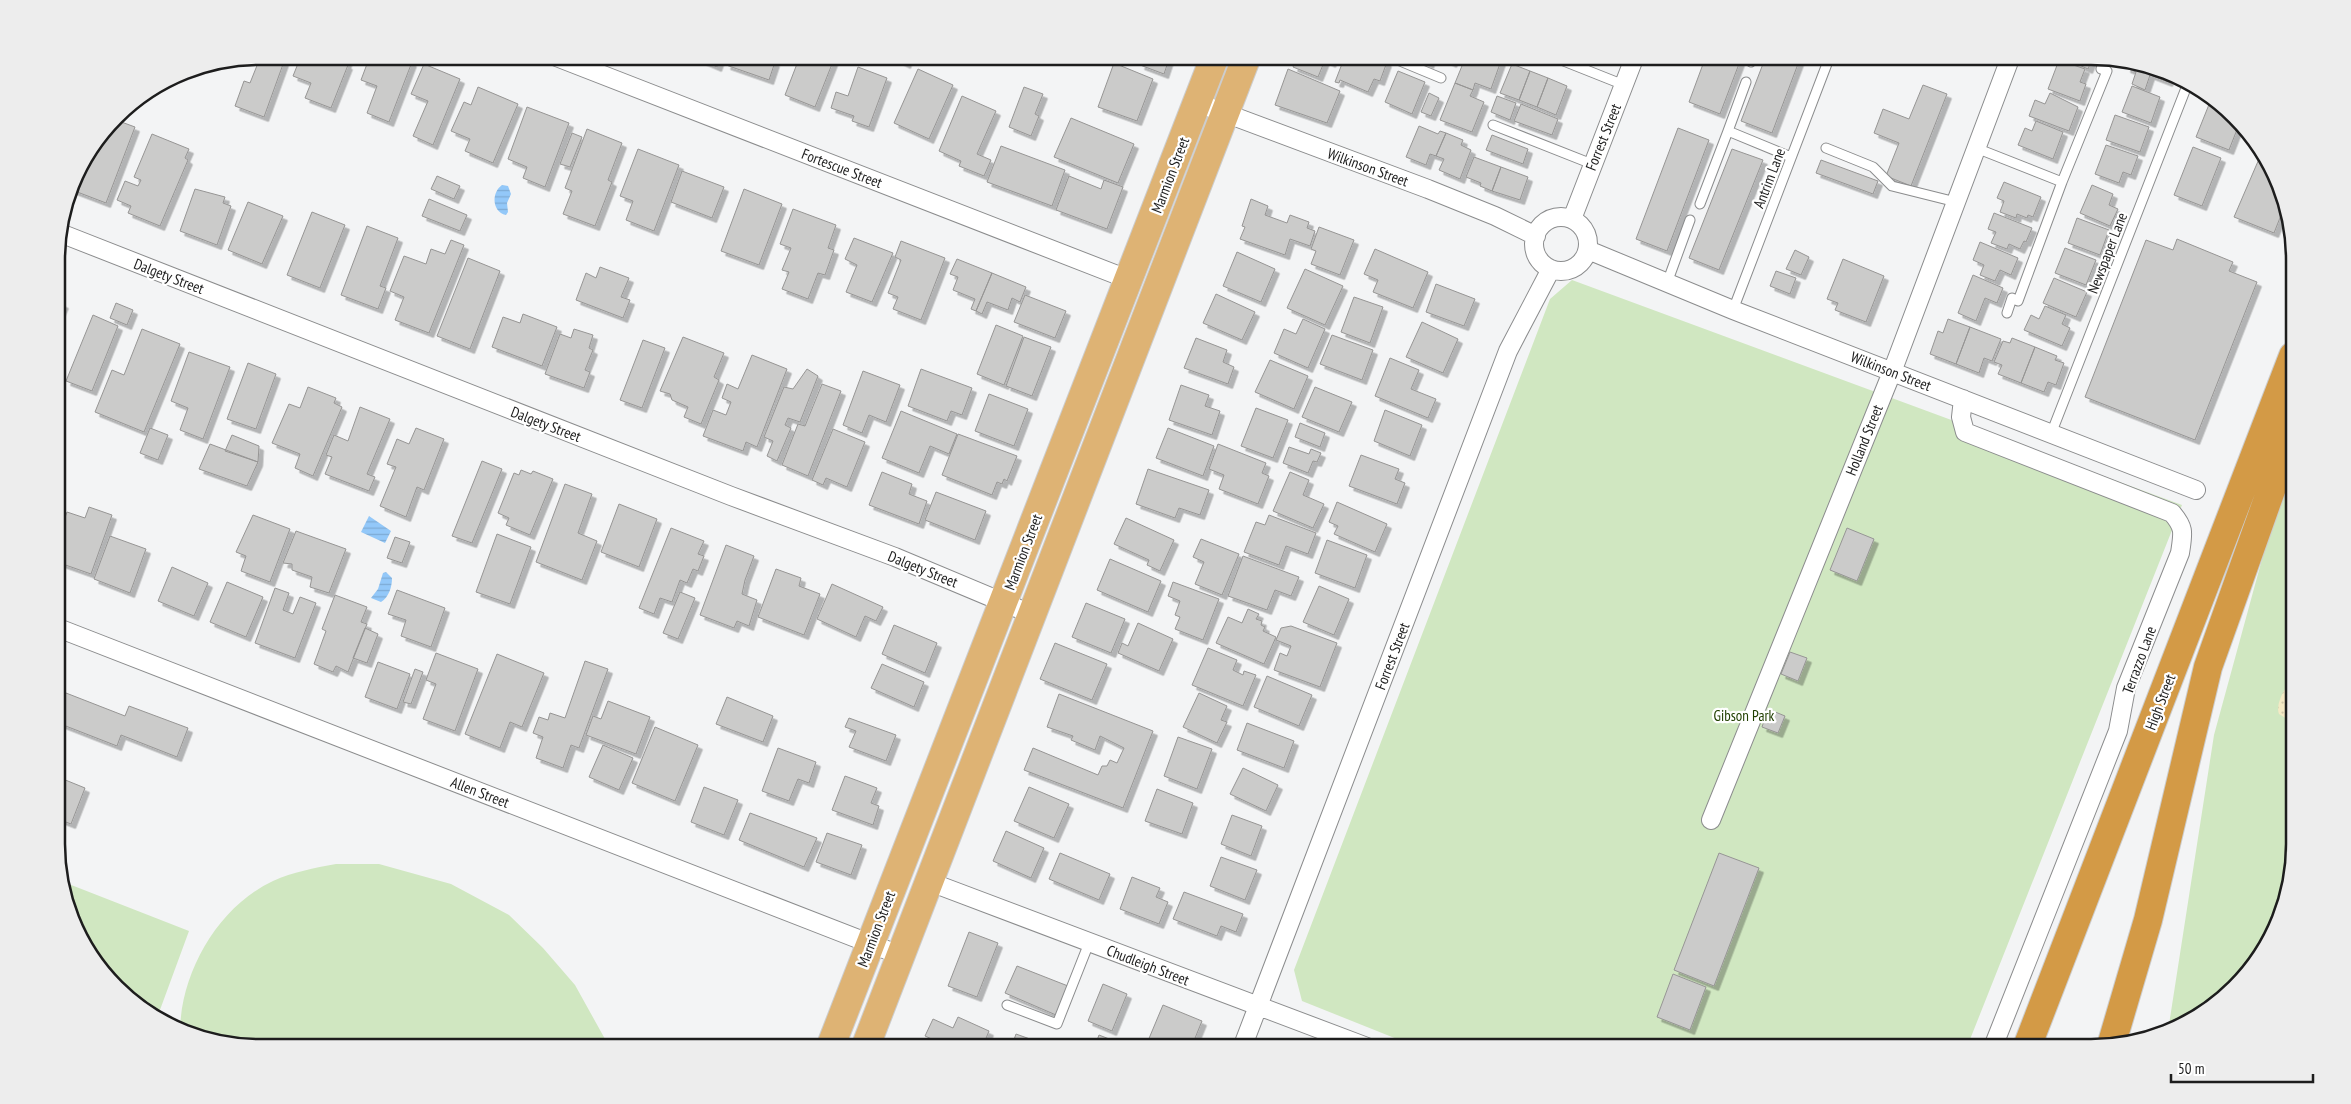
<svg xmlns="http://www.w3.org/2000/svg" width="2351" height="1104" font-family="'PT Sans Narrow',sans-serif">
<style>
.green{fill:#d0e7c1}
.sand{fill:url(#sand-dots)}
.water{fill:url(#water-rules)}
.building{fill:#cbcbca;stroke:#969594;filter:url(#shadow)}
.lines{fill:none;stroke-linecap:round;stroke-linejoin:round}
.service-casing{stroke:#8b8c8d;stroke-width:11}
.minor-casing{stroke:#8b8c8d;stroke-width:20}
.primary-casing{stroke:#cdcdcd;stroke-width:30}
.trunk-casing{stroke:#cdcdcd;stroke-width:30}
.service{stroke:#fff;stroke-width:9}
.minor{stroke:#fff;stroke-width:18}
.primary{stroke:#deb374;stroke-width:28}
.trunk{stroke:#d39a46;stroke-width:28}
.labels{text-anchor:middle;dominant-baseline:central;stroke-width:4.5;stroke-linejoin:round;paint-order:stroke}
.street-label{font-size:15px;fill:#1d1d1d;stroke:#fff}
.park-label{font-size:15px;fill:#203f00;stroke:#fff}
.rim{fill:none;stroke:#1d1d1d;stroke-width:2.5}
</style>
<defs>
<pattern id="sand-dots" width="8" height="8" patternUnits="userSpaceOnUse" patternTransform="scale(1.25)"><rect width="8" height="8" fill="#f4eac5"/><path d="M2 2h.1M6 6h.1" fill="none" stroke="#d1c8a9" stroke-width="1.8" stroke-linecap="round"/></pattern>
<pattern id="water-rules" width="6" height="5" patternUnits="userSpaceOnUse" patternTransform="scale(1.25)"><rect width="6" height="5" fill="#93c8f9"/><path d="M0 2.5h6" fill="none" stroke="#7eabd5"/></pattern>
<filter id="shadow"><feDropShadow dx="4.5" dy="4.5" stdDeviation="0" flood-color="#0004"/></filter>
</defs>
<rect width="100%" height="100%" fill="#f3f4f5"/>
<path class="green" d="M1572,280L2182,505L1967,1047H1417L1302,1001L1294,970L1550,299Z
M2294,458L2295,844L2279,922L2253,968L2205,1013L2168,1031L2214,735L2279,497Z
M336,864H379L451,884L509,915L543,948L575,985L610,1048H260L180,1031C181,972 218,907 273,881C293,872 314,868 336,864Z
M61,881L189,931L157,1018C120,997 87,962 72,922C67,909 64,894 61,881Z"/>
<path class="sand" d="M2294,680V720L2287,719L2279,714C2275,705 2285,684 2294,680Z"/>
<path class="water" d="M502,185L508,186L511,194L507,203L508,212L506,215C492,212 491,193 502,185Z
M369,516L391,531L385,543L361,532Z
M386,572L392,578C392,587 389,597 381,602L371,598L378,589L383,573Z"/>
<path class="building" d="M286,56L264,117L235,106L244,81L250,83L260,58L257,57Z
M301,56H349L346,65H348L331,108L305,98L311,83L293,76Z
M370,56H398L412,62L389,122L367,113L377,86L361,80Z
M691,56H721L717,67Z
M729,56H770L768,60L775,62L769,80L726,65Z
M800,56H828L834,59L815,107L785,95Z
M890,56H909L906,64Z
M1144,56H1170L1164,74L1140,65Z
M1297,56H1334L1331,63L1325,60L1318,77L1293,67Z
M1345,56H1372L1387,62L1380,81L1374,79L1368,92L1340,80L1339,83L1335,82Z
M1410,56H1432L1429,64Z
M1443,56H1455L1452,63L1442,58Z
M1466,56H1497L1502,58L1491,89L1475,83L1473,90L1455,83Z
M1706,56H1742L1720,114L1689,102Z
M1766,56H1801L1772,133L1741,121Z
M2059,56H2091L2093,57L2088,69Z
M2059,60L2085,69L2080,82L2086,84L2080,101L2048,89Z
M1114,63L1153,79L1137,121L1098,107Z
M2127,63L2169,72L2171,73L2168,82L2150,75L2145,90L2132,84L2136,72L2126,68Z
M424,64L460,79L433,145L413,136L428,101L411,94Z
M1512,64L1530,71L1519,100L1500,93Z
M858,67L887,78L869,127L852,121L854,116L831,108L836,92L848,96Z
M918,69L953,85L929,139L894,123Z
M1288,69L1340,91L1327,123L1275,105Z
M1398,71L1425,82L1412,114L1385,102Z
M1530,71L1548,78L1537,107L1519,100Z
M1548,78L1567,86L1556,115L1537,107Z
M1455,83L1473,90L1470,96L1484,102L1472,132L1440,120Z
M1923,85L1947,94L1911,186L1886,176L1899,143L1874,133L1883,109L1909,119Z
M2132,86L2160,97L2151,123L2122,112Z
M478,87L518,104L493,163L465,151L470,139L451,131L464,102L471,105Z
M1024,87L1043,94L1035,114L1039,116L1031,136L1009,127Z
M1429,93L1439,98L1431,116L1421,112Z
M2050,93L2078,107L2069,131L2029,116L2035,100L2045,104Z
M962,96L996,111L977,154L991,160L984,176L959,166L961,161L939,151Z
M1497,96L1516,103L1510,120L1491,112Z
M2212,97L2235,118L2233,125L2238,127L2229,150L2196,137Z
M1521,104L1558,119L1552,135L1514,121Z
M527,107L569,123L545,187L523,178L527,167L508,159Z
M2115,115L2149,127L2140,152L2106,140Z
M1071,118L1134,144L1118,183L1054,157Z
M116,120L135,127L106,203L72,190L77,170Z
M2036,121L2063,132L2053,159L2018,145L2025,128L2032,131Z
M1419,126L1438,134L1440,131L1446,133L1436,156L1430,154L1426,165L1406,157Z
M1678,128L1709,140L1667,251L1636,239Z
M587,129L622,143L608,180L612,182L595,226L563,214L572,191L565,188Z
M572,133L582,137L570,167L560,164Z
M1446,133L1463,140L1461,145L1471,150L1460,179L1439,170L1444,159L1436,156Z
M152,134L189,149L185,158L188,160L160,226L128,213L131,206L117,200L125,181L138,186L141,180L134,177Z
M1492,135L1528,149L1523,164L1486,150Z
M2106,145L2138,156L2131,175L2123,172L2119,183L2095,174Z
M1001,146L1065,170L1052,206L987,182Z
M2193,147L2221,158L2202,206L2174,195Z
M638,149L679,165L654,231L626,220L633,201L620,196Z
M1732,149L1763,160L1719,270L1689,258Z
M2262,152L2279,182L2285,205L2274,233L2234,217Z
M1474,157L1501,167L1492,191L1480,186L1481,183L1466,177Z
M1821,160L1878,181L1873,194L1816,173Z
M1501,167L1528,177L1520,200L1492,191Z
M682,171L724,187L712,218L671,202Z
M437,176L460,186L454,199L431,189Z
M1069,176L1101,189L1104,180L1123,187L1107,229L1056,210Z
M2004,182L2041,197L2033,217L2028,215L2027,218L2017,214L2016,218L2000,212L2004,201L1997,198Z
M2092,185L2113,194L2109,205L2118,209L2110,226L2080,213Z
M195,189L225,197L223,203L231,206L217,245L180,231Z
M744,189L782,204L759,265L721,251Z
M429,199L467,215L460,231L422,216Z
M1251,199L1268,206L1265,215L1287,223L1290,215L1309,222L1307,228L1315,231L1310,246L1290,239L1285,255L1240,239L1245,227L1242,226Z
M248,202L283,216L262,264L228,250Z
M793,209L836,225L828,248L834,250L825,275L818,273L808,299L782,289L789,272L782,270L791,248L780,244Z
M312,212L345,225L320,288L287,275Z
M1994,213L2032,228L2026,242L2024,241L2020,249L2009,244L2007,249L1991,243L1996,232L1988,229Z
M2077,218L2109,230L2100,255L2068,243Z
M367,226L398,238L380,286L386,288L378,309L341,295Z
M1319,227L1354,240L1340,275L1311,264L1316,251L1311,249Z
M854,238L893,253L872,302L846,292L857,265L845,259Z
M2177,239L2233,262L2229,271L2257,282L2195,440L2085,397L2146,240L2173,250Z
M451,240L464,245L429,333L395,320L404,297L390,291L404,256L426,264L431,249L445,254Z
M901,241L945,258L921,320L893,309L898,297L888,293L901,260L895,257Z
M1980,242L2018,258L2011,275L2000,270L1995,281L1980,275L1984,265L1973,260Z
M2065,248L2096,260L2086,285L2055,273Z
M1375,249L1428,272L1413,308L1373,292L1378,280L1364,274Z
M1795,250L1809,257L1801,275L1786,269Z
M1237,252L1275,269L1261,302L1223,286Z
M468,258L500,271L470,349L437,336Z
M957,259L992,273L976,311L971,309L975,299L953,290L958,277L950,274Z
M1843,259L1884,276L1866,322L1835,310L1838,303L1827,299Z
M600,267L629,278L621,297L630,300L623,318L576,300L586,273L596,278Z
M1305,269L1343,286L1325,325L1287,308Z
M1776,271L1796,278L1790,294L1770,286Z
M992,273L1026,287L1020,302L1012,298L1008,310L987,302L982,314L976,311Z
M1973,275L2003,288L1997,303L1985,298L1976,321L1958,313Z
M2054,278L2087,292L2076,317L2043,303Z
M1436,284L1475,299L1464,326L1426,312Z
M1216,294L1255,312L1242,340L1203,323Z
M1025,295L1066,311L1055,338L1014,322Z
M1354,297L1383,307L1370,343L1341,332Z
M57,301L64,304L57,320Z
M116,303L133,310L127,325L110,318Z
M2045,306L2066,315L2062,324L2070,328L2062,346L2024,330L2031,315L2039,319Z
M523,314L557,327L542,366L492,347L503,317L520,323Z
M93,315L118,326L92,391L66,381Z
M1303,319L1325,329L1308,368L1274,353L1284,329L1296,334Z
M1948,319L1970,327L1956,364L1930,354L1938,331L1943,333Z
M1422,322L1458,339L1443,373L1406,357Z
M996,325L1023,336L1004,385L977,374Z
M1970,327L2001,339L1992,361L1984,358L1979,373L1956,364Z
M142,329L180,344L144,432L95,412L112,370L124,375Z
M574,329L593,335L589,348L593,350L585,370L590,372L584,388L545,374L560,334L571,338Z
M1332,335L1373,350L1362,380L1320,364Z
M683,337L724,353L714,377L719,380L701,424L684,417L688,407L672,400L670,394L660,391Z
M1024,337L1051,347L1032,396L1006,386Z
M1196,338L1227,350L1223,362L1234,367L1228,384L1184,368Z
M2012,338L2035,347L2021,383L1998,374L2002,365L1994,362L2003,341L2010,343Z
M643,340L665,348L642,408L620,400Z
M2035,347L2057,356L2055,360L2064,363L2056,385L2048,382L2044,392L2021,383Z
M189,352L230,367L203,439L180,430L188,408L171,401Z
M752,355L787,369L757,447L746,442L743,451L703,436L713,410L726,415L731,402L722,398L727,384L738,389Z
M1390,358L1419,370L1411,389L1436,399L1428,418L1375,396Z
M1270,360L1308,376L1294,409L1255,392Z
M248,363L276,374L256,429L227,419Z
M807,369L818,376L800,422L788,418L785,425L791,428L777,461L767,456L773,441L764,437L784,387L793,389Z
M921,369L972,388L962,415L951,411L947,421L908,406Z
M863,371L900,385L886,422L869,415L862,433L843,425Z
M822,384L841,391L808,476L782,465L798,424L805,426Z
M1181,385L1209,395L1205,406L1220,411L1212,435L1169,420Z
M308,387L336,398L334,403L342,407L313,476L295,468L300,454L272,443L289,404L300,408Z
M1315,387L1352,402L1339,432L1302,417Z
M989,394L1028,409L1014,446L975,431Z
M360,407L390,419L367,474L375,477L369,491L325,474L332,457L326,455L334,435L348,441Z
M1256,408L1288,420L1273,458L1241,446Z
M1385,410L1422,425L1410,456L1374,441Z
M901,411L957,434L949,454L930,446L919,473L882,458Z
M1300,423L1325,433L1320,447L1295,437Z
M150,428L168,435L158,460L140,453Z
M416,428L444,439L424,490L417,487L406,517L380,506L396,467L387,464L397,439L409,444Z
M1168,428L1214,446L1203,476L1156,458Z
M833,429L865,442L847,487L826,478L823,485L812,480Z
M958,434L1017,456L1007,481L1004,479L1002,484L997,482L992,495L942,475Z
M232,435L259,446L258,462L225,451Z
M210,444L258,462L247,486L199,469Z
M1218,444L1266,463L1262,473L1269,476L1258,504L1219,489L1224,475L1209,469Z
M1289,447L1309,454L1311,449L1321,453L1317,462L1313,461L1308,473L1283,463Z
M1361,455L1399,469L1395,479L1405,483L1397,504L1349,486Z
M482,461L502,469L472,543L452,536Z
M1148,469L1209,490L1200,515L1179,508L1175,518L1136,504Z
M521,470L531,474L533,471L553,479L530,535L506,525L509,518L498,513L514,473L519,475Z
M882,472L912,484L909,494L927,501L919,524L869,505Z
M1290,472L1309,480L1303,495L1324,504L1313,528L1273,511Z
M565,484L592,494L578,533L597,541L582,580L536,562Z
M936,492L986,511L975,540L925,520Z
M1337,502L1387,524L1375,552L1334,534L1338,526L1329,522Z
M619,504L657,519L639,567L601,552Z
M89,507L112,515L91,574L57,562V539L67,512L85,518Z
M253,515L290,529L270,582L241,571L246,556L236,552Z
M1269,515L1316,533L1308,554L1286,546L1279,565L1244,552L1256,522L1265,525Z
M1126,518L1174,540L1160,571L1147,565L1149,560L1114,544Z
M671,528L704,541L698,554L704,556L698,571L693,569L687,583L680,580L672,602L660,598L654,614L639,608Z
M1847,528L1874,539L1857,581L1830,570Z
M296,531L346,549L329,593L310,587L312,577L292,570V564L283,563Z
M497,534L531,547L510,604L476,592Z
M110,536L146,549L130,593L94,579Z
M395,537L410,542L402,563L387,558Z
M1201,539L1239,554L1222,595L1195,584L1204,562L1193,557Z
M1327,540L1367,555L1355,588L1315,573Z
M726,545L754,556L745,580L742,594L757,600L749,626L737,621L734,628L700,615Z
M1243,556L1299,577L1291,596L1275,590L1267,610L1228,596Z
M1110,559L1161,581L1148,612L1097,590Z
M172,567L208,583L194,616L158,601Z
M776,569L801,578L799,586L820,594L804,635L758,617Z
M227,582L263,597L246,637L210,622Z
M1173,582L1219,599L1203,640L1175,629L1180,617L1175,615L1180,601L1168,596Z
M832,584L883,607L876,621L865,616L856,637L817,619Z
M1319,586L1349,599L1334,635L1303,622Z
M275,588L289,593L283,610L293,614L300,597L316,603L295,658L255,643Z
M397,590L445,608L431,647L401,636L406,620L388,614Z
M680,592L695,598L678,639L663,633Z
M335,595L367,607L361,622L367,624L348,672L336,666L333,672L314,664L326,631L322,629Z
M1086,603L1125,619L1111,653L1072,637Z
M1248,609L1259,614L1256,619L1262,621L1261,625L1265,627L1263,631L1276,637L1264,664L1216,643L1228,617L1242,623Z
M1138,623L1173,639L1159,671L1118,653L1122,643L1128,646Z
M894,625L937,643L925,673L882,654Z
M1291,626L1337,643L1320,687L1274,670L1280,653L1287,656L1291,646L1276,640L1281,628Z
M365,628L378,634L367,663L353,658Z
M1055,643L1107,664L1092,700L1040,679Z
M1208,648L1237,660L1233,670L1243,675L1244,671L1256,675L1243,706L1192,685Z
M1790,652L1807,658L1798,681L1781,674Z
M436,653L478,669L455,731L423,719L436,684L426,680Z
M497,654L544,673L522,727L510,722L500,748L465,734Z
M585,661L608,669L579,748L571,745L563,768L536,758L543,737L533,733L539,717L548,720L550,713L565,718Z
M378,662L410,674L397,709L365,697Z
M882,664L924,682L914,707L871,688Z
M415,669L423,672L411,704L403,702Z
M1267,676L1312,695L1299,726L1254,707Z
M66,693L125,716L129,706L188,728L177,757L121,735L117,746L58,723V697L64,699Z
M1199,693L1227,706L1221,720L1227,722L1217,743L1183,727Z
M1059,694L1153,731L1123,808L1024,770L1033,748L1098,775L1102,766H1107L1110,760L1117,763L1124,748L1100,736L1095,750L1071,740L1073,736L1047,727Z
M727,697L773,716L763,742L716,724Z
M608,701L650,717L636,754L586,735L593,716L601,719Z
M1768,709L1785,716L1778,733L1762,727Z
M849,718L896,735L886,761L849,747L856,731L845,727Z
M1247,723L1294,741L1284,768L1237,750Z
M655,727L698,745L675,801L632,783Z
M1178,737L1212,749L1197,789L1164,776Z
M603,745L633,758L619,790L589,777Z
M778,748L816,762L809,783L798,779L789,801L762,791Z
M1243,768L1278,785L1266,811L1230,794Z
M845,776L877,788L871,803L879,806L873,825L832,810Z
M58,777L85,788L71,824L58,819Z
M704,787L738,800L724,835L691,822Z
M1029,787L1069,804L1054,838L1014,821Z
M1157,789L1193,803L1182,834L1145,821Z
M750,813L817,838L804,867L739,840Z
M1232,815L1262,826L1251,856L1221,844Z
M1006,831L1044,848L1031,878L993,861Z
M827,833L862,845L851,875L816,862Z
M1060,853L1110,874L1099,900L1049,879Z
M1719,853L1759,868L1714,986L1674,970Z
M1221,857L1257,870L1245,900L1210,886Z
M1132,877L1160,888L1156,897L1168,902L1159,924L1120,909Z
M1184,892L1243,914L1236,932L1221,926L1217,936L1173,919Z
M969,932L998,943L977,997L948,986Z
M1017,966L1068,986L1056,1015L1005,993Z
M1673,974L1706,987L1690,1030L1657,1017Z
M1103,984L1127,994L1112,1031L1088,1021Z
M1163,1005L1202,1021L1191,1048H1145Z
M958,1017L989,1031L982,1048H952L925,1036L933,1019L953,1028Z
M1016,1034L1044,1044L1042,1048H1011Z
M1099,1035L1122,1044L1121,1048H1094Z"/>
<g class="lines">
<defs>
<path id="service" d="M1388,56L1441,78
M1551,56L1624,85
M1751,62L1753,56
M1746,82L1728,131L1791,157
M1493,125L1592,164
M1826,148L1873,167L1892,186L1956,202
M1976,148L2062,182L2107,71L2101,69L2105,59
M1700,204L1728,131
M1667,283L1690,220
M1733,310L1830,56
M2007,313L2012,298L2018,301L2062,182
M2051,434L2188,83
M1007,1005L1057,1024L1089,943"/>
<path id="minor" d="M554,56L1130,280
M1198,103L1428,189L1495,216L1536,236
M1534 244a27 27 0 1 1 54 0a27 27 0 1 1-54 0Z
M1572,219L1635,56
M60,233L731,496L895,557L1031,614
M1588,250L1733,310L2196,490
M1963,399L1961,417L1965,432L2172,513C2185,528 2183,533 2180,553L2126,688L2118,731L1993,1047
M58,628L902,956
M1711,820L1892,372L2011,56
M930,882L1367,1047
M1242,1048L1508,351L1551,269"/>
<path id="primary" d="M830,1048L1215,56
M865,1048L1247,56"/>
<path id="trunk" d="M2111,1046L2148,920L2208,667L2294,426
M2027,1047L2293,356"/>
</defs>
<use href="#service" class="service-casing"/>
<use href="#minor" class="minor-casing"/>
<use href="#primary" class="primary-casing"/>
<use href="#trunk" class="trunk-casing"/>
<use href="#service" class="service"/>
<use href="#minor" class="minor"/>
<use href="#primary" class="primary"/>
<use href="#trunk" class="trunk"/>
</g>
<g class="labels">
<g class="street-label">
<text transform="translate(1603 137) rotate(-68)">Forrest Street</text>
<text transform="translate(1368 167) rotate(20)">Wilkinson Street</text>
<text transform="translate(842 168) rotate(21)">Fortescue Street</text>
<text transform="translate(1170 175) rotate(-69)">Marmion Street</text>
<text transform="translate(1769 178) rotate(-69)">Antrim Lane</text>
<text transform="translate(2107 253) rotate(-69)">Newspaper Lane</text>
<text transform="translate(169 276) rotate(21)">Dalgety Street</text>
<text transform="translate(1891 371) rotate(21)">Wilkinson Street</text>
<text transform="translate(546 424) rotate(21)">Dalgety Street</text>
<text transform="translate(1864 440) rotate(-68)">Holland Street</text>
<text transform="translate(1023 552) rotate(-69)">Marmion Street</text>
<text transform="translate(923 569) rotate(22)">Dalgety Street</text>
<text transform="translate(1392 656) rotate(-69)">Forrest Street</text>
<text transform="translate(2139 660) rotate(-70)">Terrazzo Lane</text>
<text transform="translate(2160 702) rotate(-69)">High Street</text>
<text transform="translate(480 792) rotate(21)">Allen Street</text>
<text transform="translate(876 929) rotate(-69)">Marmion Street</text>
<text transform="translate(1148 965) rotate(21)">Chudleigh Street</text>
</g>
<g class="park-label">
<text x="1744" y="715">Gibson Park</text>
</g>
</g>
<path d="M0 0H2351V1104H0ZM260 65H2091A195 195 0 0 1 2286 260V844A195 195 0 0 1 2091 1039H260A195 195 0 0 1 65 844V260A195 195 0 0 1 260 65Z" fill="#ededed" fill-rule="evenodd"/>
<path class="rim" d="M260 65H2091A195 195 0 0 1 2286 260V844A195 195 0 0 1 2091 1039H260A195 195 0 0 1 65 844V260A195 195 0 0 1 260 65Z"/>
<path d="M2171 1074v8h142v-8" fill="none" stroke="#1d1d1d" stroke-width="2.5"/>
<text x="2178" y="1074" font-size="15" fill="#1d1d1d" stroke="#ffffff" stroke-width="4" paint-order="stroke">50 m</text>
</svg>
